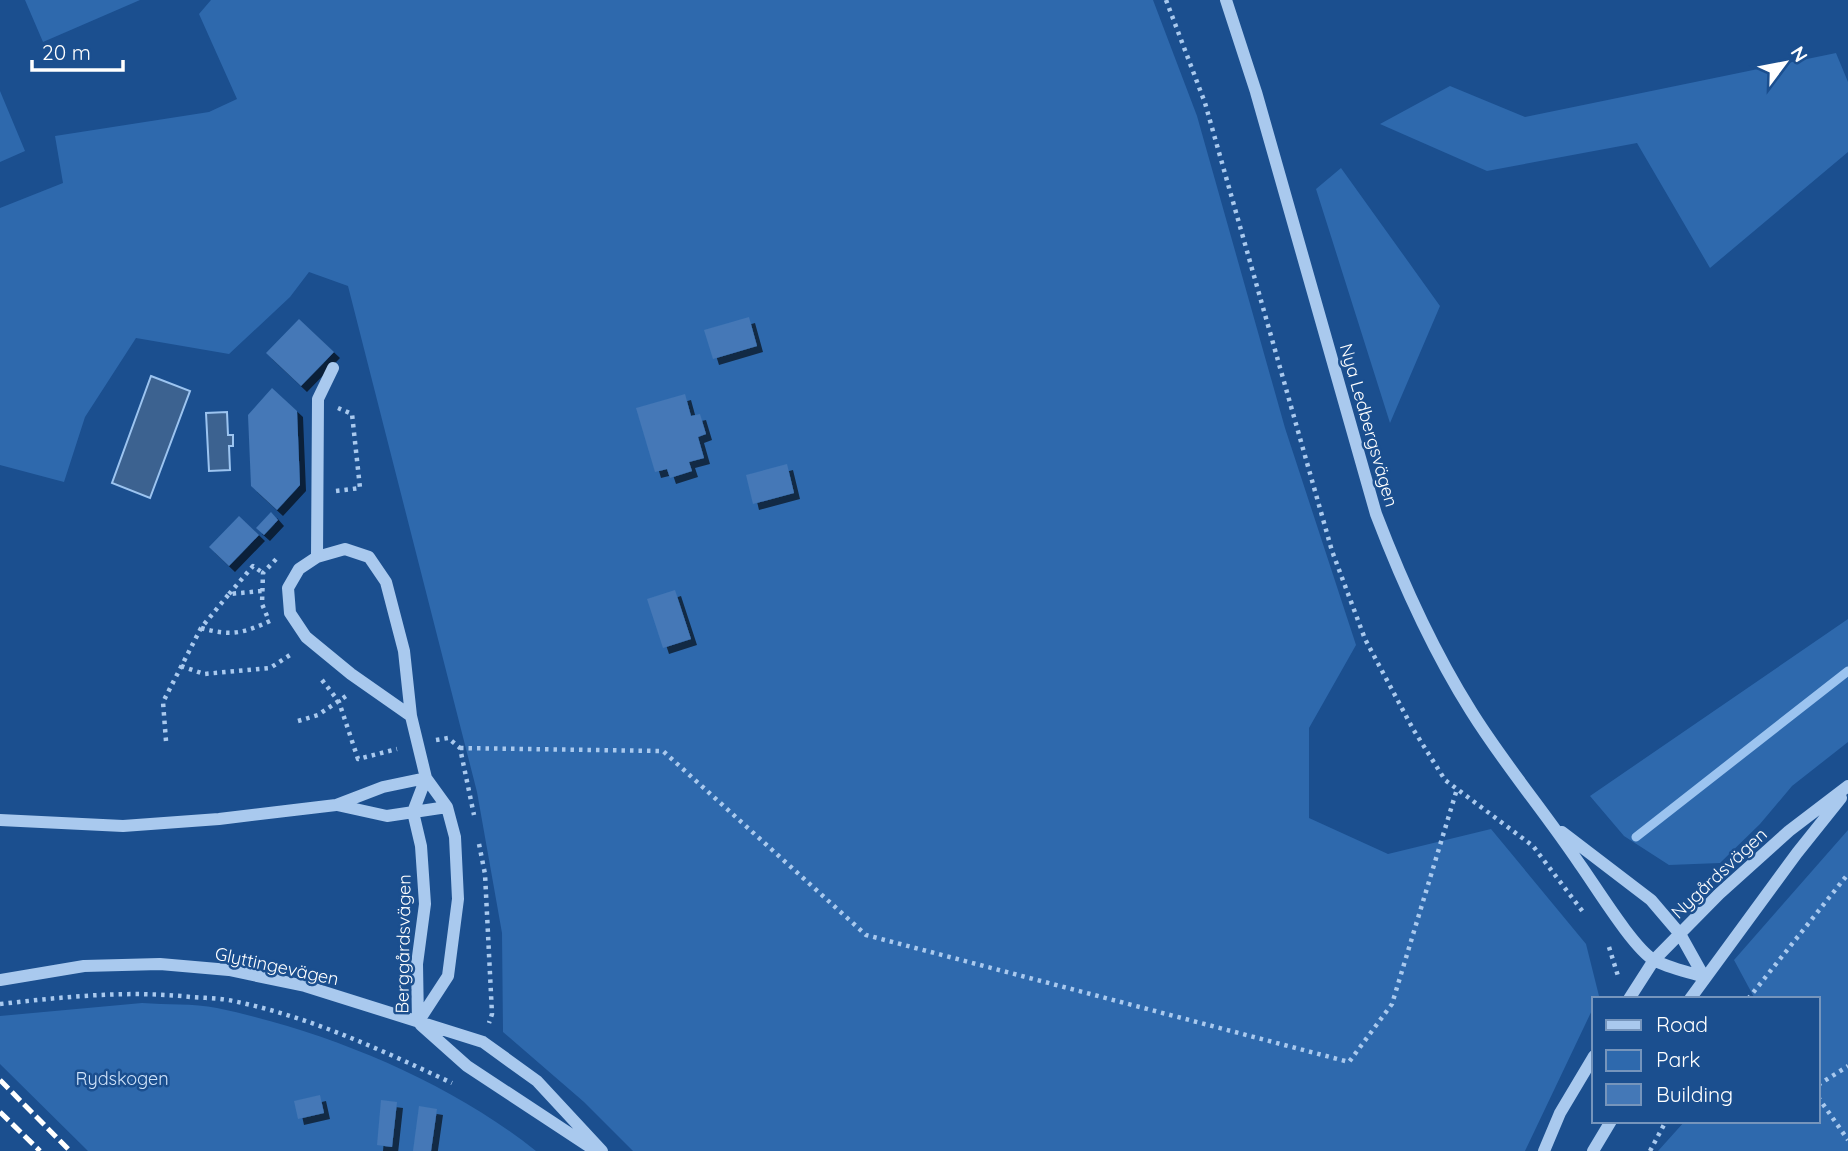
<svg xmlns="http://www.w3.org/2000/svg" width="1848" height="1151" font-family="Quicksand,sans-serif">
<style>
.green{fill:#2e69ad}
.water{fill:#3c6290;stroke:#9cc4f0;stroke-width:2}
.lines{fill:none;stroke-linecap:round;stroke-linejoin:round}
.stream{stroke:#9cc4f0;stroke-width:9}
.building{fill:#4478b7;filter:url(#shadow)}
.path{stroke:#a9c9ee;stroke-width:4.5;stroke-dasharray:3.5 5;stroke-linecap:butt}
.minor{stroke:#a9c9ee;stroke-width:12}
.rail{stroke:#fff;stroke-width:5;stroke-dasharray:12 5;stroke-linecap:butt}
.labels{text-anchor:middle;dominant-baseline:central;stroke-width:5;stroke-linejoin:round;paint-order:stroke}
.street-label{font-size:18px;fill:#fff;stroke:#1b4f8f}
.park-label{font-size:18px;fill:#cfe3fa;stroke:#1b4f8f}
</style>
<defs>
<filter id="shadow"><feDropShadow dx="6" dy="6" stdDeviation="0" flood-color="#0009"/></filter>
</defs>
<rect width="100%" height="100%" fill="#1b4f8f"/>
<path class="green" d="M25,0H140L43,42Z
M211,0H1153L1197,116L1285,428L1356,645L1309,728V818L1388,854L1491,829L1586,944L1599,996L1594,999V1006L1525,1151H633L584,1102L503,1032L502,933L477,792L348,286L309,272L290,297L229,354L136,338L85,417L64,482L0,465V208L63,183L55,136L209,112L237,99L199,14Z
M1836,53L1848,82V152L1710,268L1637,143L1487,171L1380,124L1450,86L1525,117Z
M0,91L25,151L0,162Z
M1341,168L1440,306L1390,423L1316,189Z
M1848,619V742L1792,786L1760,824L1720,863L1669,865L1624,836L1590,796Z
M1848,830V1151H1658L1685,1121H1818V999H1755L1734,960Z
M142,1003C166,1005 193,1003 217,1008C327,1031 447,1080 536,1151H88L0,1064V1016Z"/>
<path class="water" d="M151,376L190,391L150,498L112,483Z
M227,412L228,435H233V446H229L230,470L209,471L206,413Z"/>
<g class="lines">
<path class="stream" d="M1636,837L1848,671"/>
</g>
<path class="building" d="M749,317L757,346L713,359L704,330Z
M299,319L334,352L301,386L266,353Z
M272,388L297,411L300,485L277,510L251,486L248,415Z
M685,394L691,416L700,414L706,434L698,437L704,458L689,462L692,471L670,478L667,469L655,472L636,408Z
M787,464L794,493L753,504L746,475Z
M271,512L278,520L264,535L256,528Z
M239,516L259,535L229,566L209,547Z
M675,590L691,639L663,648L647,599Z
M320,1095L324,1113L298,1119L294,1101Z
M381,1100L397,1102L392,1147L377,1145Z
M419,1106L437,1109L431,1151H413Z"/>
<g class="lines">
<path class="path" d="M1166,0L1205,103L1332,551L1365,639L1413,729L1445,780L1533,846L1583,912
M336,491L360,488L352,414L338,408
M229,594L253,566L263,573
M267,616L262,604L263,573L279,556
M201,628C230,636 242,634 270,621
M181,666L204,674L270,668L290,655
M322,680L339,702L358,759L397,749
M298,721L318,715L346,696
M436,740L448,738L460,748L474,815
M166,741L163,702L201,628L229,594L262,591
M460,748L663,751L866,935L1349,1062L1392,1004L1457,789
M479,844L485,874L492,1014L489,1023
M1609,947L1618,976
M1748,999L1848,874
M0,1004C64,997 126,990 191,997C205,998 220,998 233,1001C311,1017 381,1050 452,1083
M1818,1085L1848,1066
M1818,1097L1848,1140
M1650,1151L1666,1121"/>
<path class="minor" d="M1226,0L1256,92L1376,514C1402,582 1432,649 1471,711C1504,764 1544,811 1579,863C1595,885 1633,948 1654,960C1668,968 1689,972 1704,977
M317,557L318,399L333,368
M411,716L351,674L306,637L290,613L288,588L299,569L317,557L345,549L369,557L386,582L404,651L411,716L426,778L447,807L455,837L458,899L448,976L418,1022
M337,805L387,816L447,807
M0,820L123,826L219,819L336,805L383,787L426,778
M1562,832L1651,900L1680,934L1704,977
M0,980L84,966L160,964L229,970L305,986L483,1042L537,1081L602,1151
M1629,999L1654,960L1719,894L1789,831L1848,786
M1690,999L1797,853L1841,798
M418,1022L417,964L425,904L421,846L413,812L426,778
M421,1025L467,1066L593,1149
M1544,1151L1560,1113L1594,1056
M1593,1151L1611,1121"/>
<path class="rail" d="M0,1080L70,1151
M0,1112L40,1151"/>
</g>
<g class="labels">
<g class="street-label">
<text transform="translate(1369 425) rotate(74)">Nya Ledbergsvägen</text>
<text transform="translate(1719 873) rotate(-43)">Nygårdsvägen</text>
<text transform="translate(403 944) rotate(-89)">Berggårdsvägen</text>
<text transform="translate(277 966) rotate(12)">Glyttingevägen</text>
</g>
<g class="park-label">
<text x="122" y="1078">Rydskogen</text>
</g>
</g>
<rect x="1592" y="997" width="228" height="126" fill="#1b4f8f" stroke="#7695bc" stroke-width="2"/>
<rect x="1606" y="1020" width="35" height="10" fill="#a9c9ee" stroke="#7695bc" stroke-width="2"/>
<text x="1656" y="1032" font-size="21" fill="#ffffff">Road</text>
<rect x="1606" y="1050" width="35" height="21" fill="#2e69ad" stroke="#7695bc" stroke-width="2"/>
<text x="1656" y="1067" font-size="21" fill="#ffffff">Park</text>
<rect x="1606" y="1084" width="35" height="21" fill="#4478b7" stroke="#7695bc" stroke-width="2"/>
<text x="1656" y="1102" font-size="21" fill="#ffffff">Building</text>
<g transform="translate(1785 63) rotate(58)" stroke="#1b4f8f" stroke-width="5" paint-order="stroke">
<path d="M0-5L12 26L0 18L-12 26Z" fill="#ffffff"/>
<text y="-10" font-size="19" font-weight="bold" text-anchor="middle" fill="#ffffff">N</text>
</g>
<path d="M32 60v10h91v-10" fill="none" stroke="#ffffff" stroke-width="3.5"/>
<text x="42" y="60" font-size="21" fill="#ffffff" stroke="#1b4f8f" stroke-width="5" paint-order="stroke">20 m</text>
</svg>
